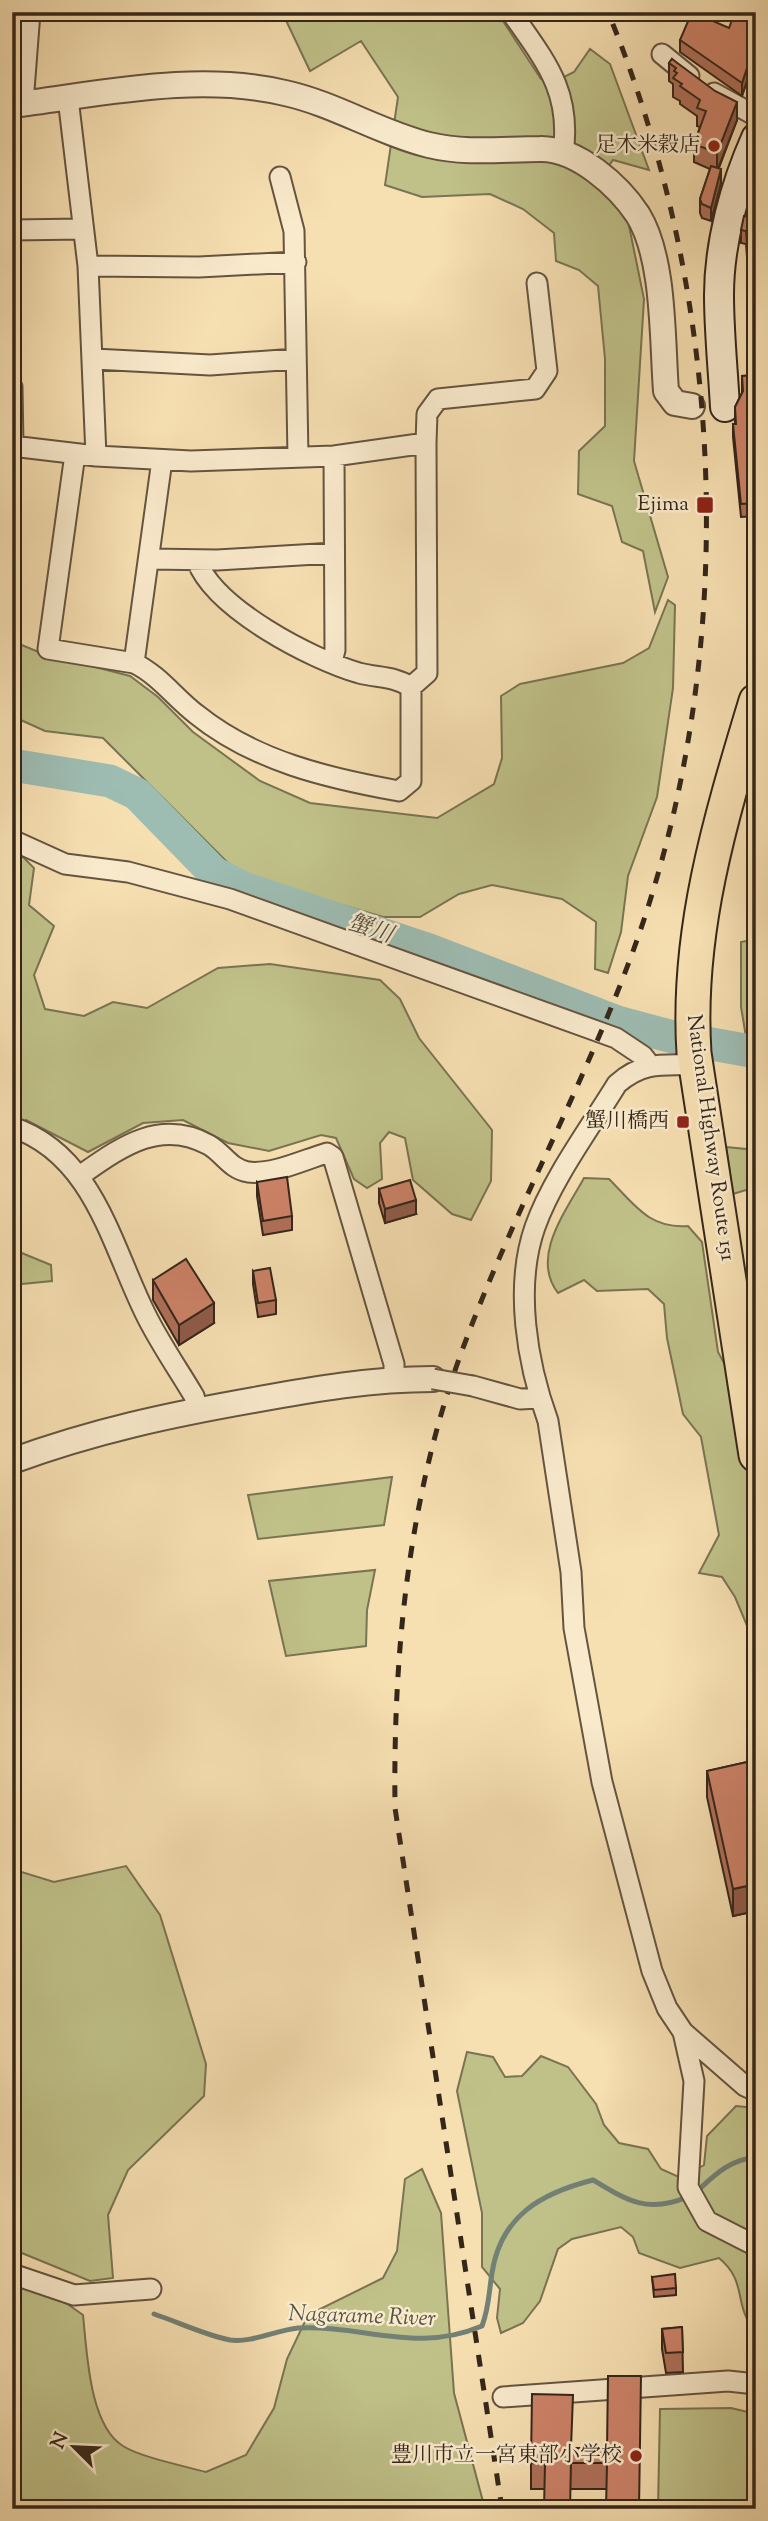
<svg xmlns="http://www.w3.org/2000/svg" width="768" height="2521" font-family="'Sorts Mill Goudy','Noto Serif JP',serif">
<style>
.green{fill:#c0c189;stroke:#7a7452;stroke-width:2}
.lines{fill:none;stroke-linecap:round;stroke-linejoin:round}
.stream{stroke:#738075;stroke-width:5}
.river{stroke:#9dbcb2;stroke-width:33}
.minor-casing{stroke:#655440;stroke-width:23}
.tertiary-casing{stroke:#655440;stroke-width:28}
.secondary-casing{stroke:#35261a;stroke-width:32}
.trunk-casing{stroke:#35261a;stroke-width:37}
.minor{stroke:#f9eacc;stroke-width:19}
.tertiary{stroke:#f9eacc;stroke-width:24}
.secondary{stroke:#f9eacc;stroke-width:28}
.trunk{stroke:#f6dfb1;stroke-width:33}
.rail{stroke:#35261a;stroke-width:5;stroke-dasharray:12 12;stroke-linecap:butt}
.minor-bridge-casing{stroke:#655440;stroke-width:23;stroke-linecap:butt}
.minor-bridge{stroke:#f9eacc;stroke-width:19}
.wall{fill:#af7059;stroke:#35261a;stroke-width:2}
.shaded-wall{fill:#8f5b49;stroke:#35261a;stroke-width:2}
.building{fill:#cc8268;stroke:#35261a;stroke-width:2}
.poi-dot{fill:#8f2418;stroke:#f9eacc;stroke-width:2.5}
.labels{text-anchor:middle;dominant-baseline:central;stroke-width:5;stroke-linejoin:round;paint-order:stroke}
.poi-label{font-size:21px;fill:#35261a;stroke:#f9eacc;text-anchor:end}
.street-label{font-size:21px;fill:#35261a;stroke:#f9eacc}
.water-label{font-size:23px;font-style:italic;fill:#545348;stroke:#f9eacc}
</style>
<rect width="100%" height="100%" fill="#f6dfb1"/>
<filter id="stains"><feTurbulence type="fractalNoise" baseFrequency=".00286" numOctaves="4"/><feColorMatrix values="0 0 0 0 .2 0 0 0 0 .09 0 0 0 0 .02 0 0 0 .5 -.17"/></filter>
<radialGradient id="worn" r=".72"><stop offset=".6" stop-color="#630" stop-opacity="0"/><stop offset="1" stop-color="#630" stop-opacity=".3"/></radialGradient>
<path class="green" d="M282,12H497L541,79L552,83L574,72L590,49L610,64L649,170L613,160L596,184L627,216L644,299L634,461L668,577L655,612L643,551L622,542L612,506L578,494L579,451L605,426V359L598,286L579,270L556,261L554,233L523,209L490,194L422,197L385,185L398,97L361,41L310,71Z
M668,600L675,605L673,688L657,797L628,876L621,932L608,973L595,969L596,922L562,899L492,885L459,894L420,917H383L240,875L103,738L45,731L12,716V641L41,653L130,676L158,697L193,732L260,781L310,803L437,818L494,784L502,758L501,696L520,684L623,663L649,648Z
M12,850H16L34,868L29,905L54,926L34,975L45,1009L84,1016L113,1002L147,1008L218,968L270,964L380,980L400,999L419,1038L492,1130L491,1181L471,1220L452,1214L413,1180L405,1138L389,1132L380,1143L382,1179L367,1188L354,1179L336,1138L321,1135L269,1151L228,1143L183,1120L143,1123L88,1152L26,1120L12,1132Z
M756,939V1038L746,1037L741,1007V942Z
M726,1147L756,1150V1187L733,1194Z
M584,1178L609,1179C635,1205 649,1229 688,1226L702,1242L718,1352L730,1374L756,1511V1647L735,1597L722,1577L699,1573L719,1535L701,1437L683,1414L667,1338L664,1304L648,1289L597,1291L584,1280L558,1293C530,1257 566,1211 584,1178Z
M12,1249L51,1265L52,1281L12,1285Z
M392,1477L384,1525L258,1539L248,1495Z
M375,1570L367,1610L366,1646L286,1656L269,1581Z
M126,1866L160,1915L206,2064L204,2096L128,2170L108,2215L113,2278L90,2281L12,2249V1869L54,1882Z
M467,2052L493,2057L505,2077L522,2076L541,2056L568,2067L596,2104L604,2125L619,2143L648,2149L661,2169L681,2178L704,2165L707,2136L736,2106L756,2108V2331C732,2306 749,2283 719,2258L680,2268L639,2253L633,2237L621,2227L572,2239L558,2249L540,2301L523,2323L501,2333L497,2318L500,2289L482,2267V2213L457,2091Z
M422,2169L441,2213L454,2393L485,2509H240L233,2500L205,2509H12V2278L49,2291L83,2315C87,2352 89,2425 123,2446C140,2457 184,2466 206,2472L246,2455L274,2408L287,2359L308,2315L383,2278L397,2251L405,2179Z
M731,2408L756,2414V2509H658L660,2409Z"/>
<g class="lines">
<path class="stream" d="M696,2192C715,2175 729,2160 756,2157
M154,2314C178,2322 205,2335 230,2340C251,2343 277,2330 298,2328C365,2325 416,2354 482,2326C489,2308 489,2291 492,2273C501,2215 542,2193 593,2180C626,2200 648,2214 687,2197"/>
<path class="river" d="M12,765L110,781L137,794L214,873L243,888L429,950L617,1022L673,1037L756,1052"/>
<defs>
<path id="minor" d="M511,12C545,61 572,91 563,154
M662,54L689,76
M714,93L756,116
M68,98L88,266L96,456
M26,104L24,90L30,12
M280,177L294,231L298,457
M12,230L83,229
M88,266L199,267L296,262
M94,359L210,365L296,359
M12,387L13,446
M12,446L96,456L191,461L334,456L426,443L427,414L438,399L535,389L547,371L537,283
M75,454L48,649L134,663
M162,460L134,663C159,675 175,698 196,714C254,761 327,778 399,791L411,781V687C394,676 378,678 359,673C311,659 215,609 197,561
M150,559L217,560L334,553
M332,662L335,650L334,456
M411,687L427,673L426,443
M12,840L65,864L128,872L230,899L616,1038L643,1056L650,1065
M696,1065C663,1065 643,1061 617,1084C590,1128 552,1179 535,1227C514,1287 527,1363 548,1421L571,1572L574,1628L602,1782L652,1971L667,2008L683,2032L745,2086L756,2091
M12,1127C93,1154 111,1244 145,1313C159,1342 178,1369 194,1396L198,1410
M81,1175C121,1147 160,1118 209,1145C223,1153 230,1169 248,1172C273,1175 303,1160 327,1153L333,1157L394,1364V1379
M473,1386L520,1399L539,1398
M683,2032L694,2081L688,2187L707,2221L756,2246
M12,2274L74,2295L151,2289
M503,2397L728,2381L756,2384"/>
<path id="tertiary" d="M12,105C101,94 197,72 285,93C335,104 380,133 429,145C466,154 503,149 540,149C577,148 619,186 638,215C665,259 662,340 666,391L675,403L692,406
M12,1461C94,1431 169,1415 254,1400C314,1389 372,1379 433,1379"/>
<path id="secondary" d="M725,407C723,370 719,332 719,295C719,243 735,185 756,138"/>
<path id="trunk" d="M756,701C721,817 686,931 694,1053L756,1455"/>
</defs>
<use href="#minor" class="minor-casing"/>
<use href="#tertiary" class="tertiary-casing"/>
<use href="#secondary" class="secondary-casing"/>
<use href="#trunk" class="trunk-casing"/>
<use href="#minor" class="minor"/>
<use href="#tertiary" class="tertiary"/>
<use href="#secondary" class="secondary"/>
<use href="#trunk" class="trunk"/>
<path class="rail" d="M502,2509L395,1808C393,1650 409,1489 466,1340C515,1209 584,1085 632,954C741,656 728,304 608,12"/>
<defs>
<path id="minor-bridge" d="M433,1379L473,1386"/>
</defs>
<use href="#minor-bridge" class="minor-bridge-casing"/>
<use href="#minor-bridge" class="minor-bridge"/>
</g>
<path class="wall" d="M756,16V54L742,96L680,52V40L729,28Z
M672,59L737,120L719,168L721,183L711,221L702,218L700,213V199L710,169L694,162V144L700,127L697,126V116L680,104V101L673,97V84L669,81V63Z
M756,173V212L753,192V179Z
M756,218V296L750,297L746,244L741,243V230Z
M756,375L755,516L741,517L733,437V424H735V407L742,393V376Z
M257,1182L292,1216V1230L263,1235L257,1196Z
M379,1189L416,1214L385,1223L379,1203Z
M253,1271L276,1300V1314L258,1317L253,1284Z
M153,1280L214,1323L179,1345L153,1300Z
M756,1760V1911L733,1916L707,1797V1771Z
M652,2277L676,2288V2295L654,2297Z
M682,2327L683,2372L666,2373L662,2349V2329Z
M572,2448L607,2449V2489H531V2463Z"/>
<path class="shaded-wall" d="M756,41V54L742,96V83Z
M737,102V120L717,171V153Z
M721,169V183L711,221V208Z
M416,1200V1214L385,1223V1209Z
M214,1303V1323L179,1345V1325Z
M756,1884V1911L733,1916V1889Z"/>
<path class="building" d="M692,12L729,28L735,12H755L756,41L742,83L680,40Z
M672,59L715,91L737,102L717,153L694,144L706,111L697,108L700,100L680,86L682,84L673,78L677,73L674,71L676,68L669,63Z
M711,166L721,169L711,208L702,204L700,199Z
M756,173V199L753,179Z
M744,216L756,218V283L750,284L746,231L741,230Z
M756,375L755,503L741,504L733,424H736L735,407L743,391L742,376Z
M287,1177L292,1216L263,1221L257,1182Z
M410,1180L416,1200L385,1209L379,1189Z
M186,1259L214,1303L179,1325L153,1280Z
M270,1268L276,1300L258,1303L253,1271Z
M756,1760V1884L733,1889L707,1771Z
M675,2274L676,2288L654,2290L652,2277Z
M682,2327L683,2352L666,2353L662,2329Z
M608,2376H641L639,2509H606L607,2463H571L570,2509H544L545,2464L531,2463L532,2394L573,2395L571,2448L607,2449Z"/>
<g class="poi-dot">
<circle cx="714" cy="146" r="7"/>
<rect x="696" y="496" width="18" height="18" rx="3.5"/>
<rect x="676" y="1115" width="14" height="14" rx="3.5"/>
<circle cx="636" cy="2456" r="7"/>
</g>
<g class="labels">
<g class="poi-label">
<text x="700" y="146">足木米穀店</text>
<text x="689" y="505">Ejima</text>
<text x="669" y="1122">蟹川橋西</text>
<text x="622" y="2456">豊川市立一宮東部小学校</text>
</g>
<g class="street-label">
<text transform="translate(710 1138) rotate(82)">National Highway Route 151</text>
</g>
<g class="water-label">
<text transform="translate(370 930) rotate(18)">蟹川</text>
<text transform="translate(362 2317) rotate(2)">Nagarame River</text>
</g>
</g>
<rect width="768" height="2521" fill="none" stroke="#f6dfb1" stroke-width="42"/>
<rect x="14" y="14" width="740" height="2493" fill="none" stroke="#35261a" stroke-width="3.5"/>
<rect x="21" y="21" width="726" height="2479" fill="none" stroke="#35261a" stroke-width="2"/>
<g transform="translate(74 2447) rotate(294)" stroke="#f9eacc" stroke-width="5" paint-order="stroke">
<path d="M0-5L12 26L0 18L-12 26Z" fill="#35261a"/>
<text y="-10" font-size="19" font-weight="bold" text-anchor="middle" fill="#35261a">N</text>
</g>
<rect width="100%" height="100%" filter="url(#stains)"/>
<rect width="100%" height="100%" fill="url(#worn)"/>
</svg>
